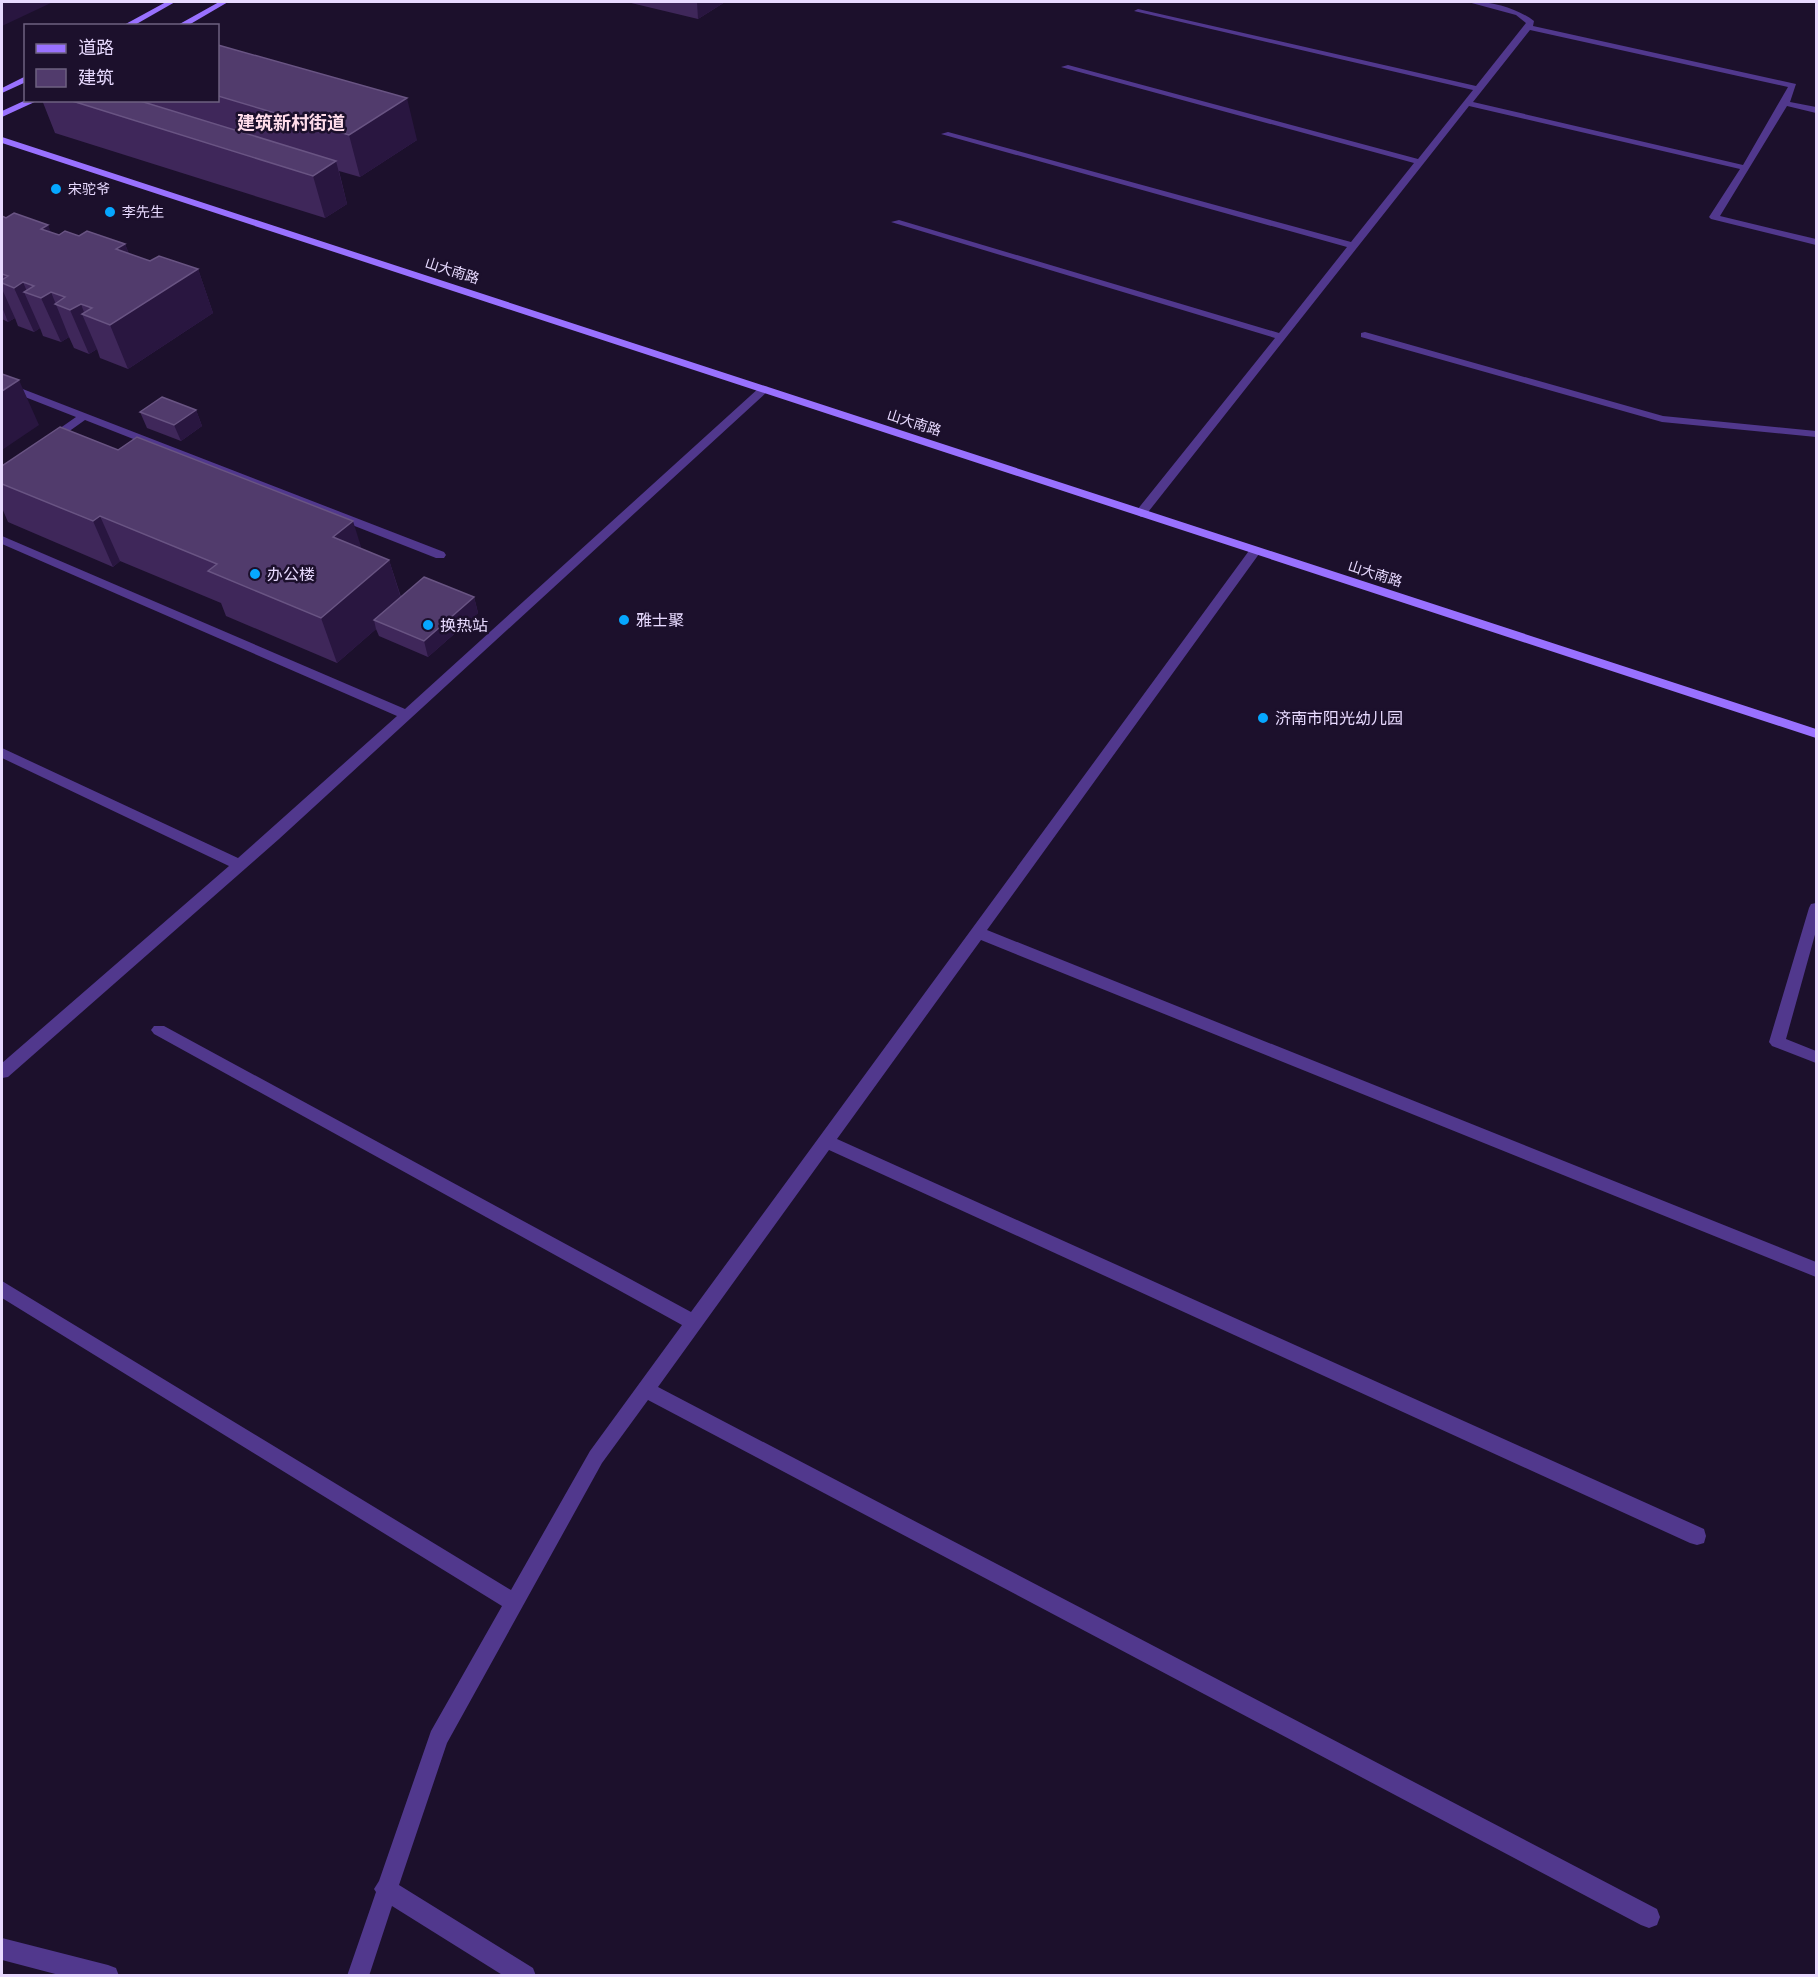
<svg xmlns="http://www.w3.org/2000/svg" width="1818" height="1977" font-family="Rubik,'Noto Sans SC',sans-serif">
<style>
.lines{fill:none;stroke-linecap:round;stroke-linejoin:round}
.lane{fill:#51388d;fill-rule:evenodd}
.street{fill:#51388d;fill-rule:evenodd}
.secondary{fill:#9971ff;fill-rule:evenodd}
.wall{fill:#3f275a}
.shaded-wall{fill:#291640}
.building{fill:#513b6c;stroke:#695483;stroke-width:1.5}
.poi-dot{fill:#06a7ff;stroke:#1c102c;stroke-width:2}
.labels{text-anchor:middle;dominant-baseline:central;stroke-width:5;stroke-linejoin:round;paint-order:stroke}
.far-poi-label{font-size:14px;fill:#e8daff;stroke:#1c102c;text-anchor:start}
.far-street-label{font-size:14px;fill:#e8daff;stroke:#1c102c}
.poi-label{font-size:16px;fill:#e8daff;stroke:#1c102c;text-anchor:start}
.far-district-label{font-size:18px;font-weight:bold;fill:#ffdcea;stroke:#1c102c}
</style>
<rect width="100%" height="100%" fill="#1c102c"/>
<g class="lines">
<path class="lane" d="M2,381L444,552L446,555L444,558H436L85,420L54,442H46V438L76,417L2,388Z"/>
<path class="street" d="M1468,2C1489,0 1517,8 1534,21L1533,26L1796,84L1790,102L1816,107V113L1787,106L1720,216L1816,239V245L1711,219L1709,217L1740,169L1469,106L1145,516L1141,517L1135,513L1137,510L1275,338L891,222L899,220L1279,333L1347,247L941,134L948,132L1351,242L1414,163L1061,67L1068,65L1418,159L1473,90L1134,11L1138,9L1476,86L1526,23L1516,15ZM1530,30L1788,87L1743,165L1473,102Z
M1365,332L1663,416L1816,431V437L1662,422L1361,337V333Z
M764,386L768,387V391L279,839L8,1077L2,1078V1063L229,866L2,758V748L238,858L397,716L2,544V536L405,709L760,387Z
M1255,547L1259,548V554L987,930L1816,1262V1277L981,940L837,1139L1704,1529L1706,1536L1704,1543L1697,1545L1690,1543L829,1150L658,1387L1657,1909L1660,1917L1657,1925L1649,1928L1641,1925L648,1400L602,1463L447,1743L399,1885L533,1968L536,1976H504L392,1906L369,1976H347L376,1892L374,1889L379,1881L431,1731L502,1606L2,1298V1281L511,1590L590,1451L682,1325L154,1034L151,1030L154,1026H164L691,1312L1251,548Z
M1816,903V931L1786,1039L1816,1051V1063L1772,1046L1769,1042L1809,908L1811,904Z
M2,1938L108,1965L116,1968L119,1976H63L2,1960Z"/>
<path class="secondary" d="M166,2H175L133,26H122Z
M219,2H228L187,26H176Z
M26,76V82L2,93V88Z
M26,100H39L2,117V111Z
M2,137L1816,729V738L2,143Z"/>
</g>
<path class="wall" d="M627,2H725L698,19Z
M218,45L417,140L360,177L339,171L347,204L325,218L55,133L42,100H218Z
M2,216L59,235L79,236L125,244L129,254L150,261L198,269L213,313L128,369L100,358L97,349L89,354L74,348L69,337L61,342L43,336L40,328L34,332L18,326L15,318L8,322L2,319Z
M196,410L202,426L181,441L147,428L140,412Z
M2,466L362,549L389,560L401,597H474L478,613L428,657L379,636L376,629L337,663L226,616L221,603L120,561L113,567L8,522L2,508Z"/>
<path class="shaded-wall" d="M2,2H53L2,26Z
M697,2H725L698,19Z
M407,98L417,140L360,177L349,135Z
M336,161L347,204L325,218L313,176Z
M48,225L66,268L41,229Z
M125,244L142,287L116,249Z
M198,269L213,313L128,369L110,325Z
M23,282L28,294L24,292L40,328L34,332L14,288Z
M2,289L15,318L8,322L2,307Z
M51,292L69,337L61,342L41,298Z
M81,304L85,315L82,314L97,349L89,354L70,310Z
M19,380L39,425L2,450V391Z
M196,410L202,426L181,441L174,425Z
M100,516L120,561L113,567L93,521Z
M353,521L367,566L333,537Z
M389,560L403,605L374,620L376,629L337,663L321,618Z
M474,597L478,613L428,657L424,641Z"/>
<path class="building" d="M218,45L407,98L349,135L218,96Z
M69,100H137L336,161L313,176Z
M14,213L48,225L41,229L59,235L65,231L79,236L87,231L125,244L116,249L150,261L159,256L198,269L110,325L82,314L92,308L81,304L70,310L55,304L65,297L51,292L41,298L24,292L34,286L23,282L14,288L2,283V280L8,276L2,274V216L6,218Z
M2,374L19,380L2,391Z
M162,397L196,410L174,425L140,412Z
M60,427L118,450L137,437L353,521L333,537L389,560L321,618L208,571L217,564L100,516L93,521L2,484V466Z
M424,577L474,597L424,641L374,620Z"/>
<g class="poi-dot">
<circle cx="56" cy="189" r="6"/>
<circle cx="110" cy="212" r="6"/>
<circle cx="255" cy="574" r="6"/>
<circle cx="624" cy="620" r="6"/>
<circle cx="428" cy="625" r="6"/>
<circle cx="1263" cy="718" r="6"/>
</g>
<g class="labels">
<g class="far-poi-label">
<text x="68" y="189">宋驼爷</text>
<text x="122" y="212">李先生</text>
</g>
<g class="far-street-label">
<text transform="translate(452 271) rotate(18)">山大南路</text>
<text transform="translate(914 423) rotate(18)">山大南路</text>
<text transform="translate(1375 574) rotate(18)">山大南路</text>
</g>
<g class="poi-label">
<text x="267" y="574">办公楼</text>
<text x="636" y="620">雅士聚</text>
<text x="440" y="625">换热站</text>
<text x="1275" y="718">济南市阳光幼儿园</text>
</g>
<g class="far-district-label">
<text x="291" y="123">建筑新村街道</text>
</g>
</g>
<rect width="1818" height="1977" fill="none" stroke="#e8daff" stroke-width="6"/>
<rect x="24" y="24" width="195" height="78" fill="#1c102c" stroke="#6e6180" stroke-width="1.5"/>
<rect x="36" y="44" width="30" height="9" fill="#9971ff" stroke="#6e6180" stroke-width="1.5"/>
<text x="78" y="54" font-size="18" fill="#e8daff">道路</text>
<rect x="36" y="69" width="30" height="18" fill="#513b6c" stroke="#6e6180" stroke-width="1.5"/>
<text x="78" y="84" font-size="18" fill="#e8daff">建筑</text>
</svg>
